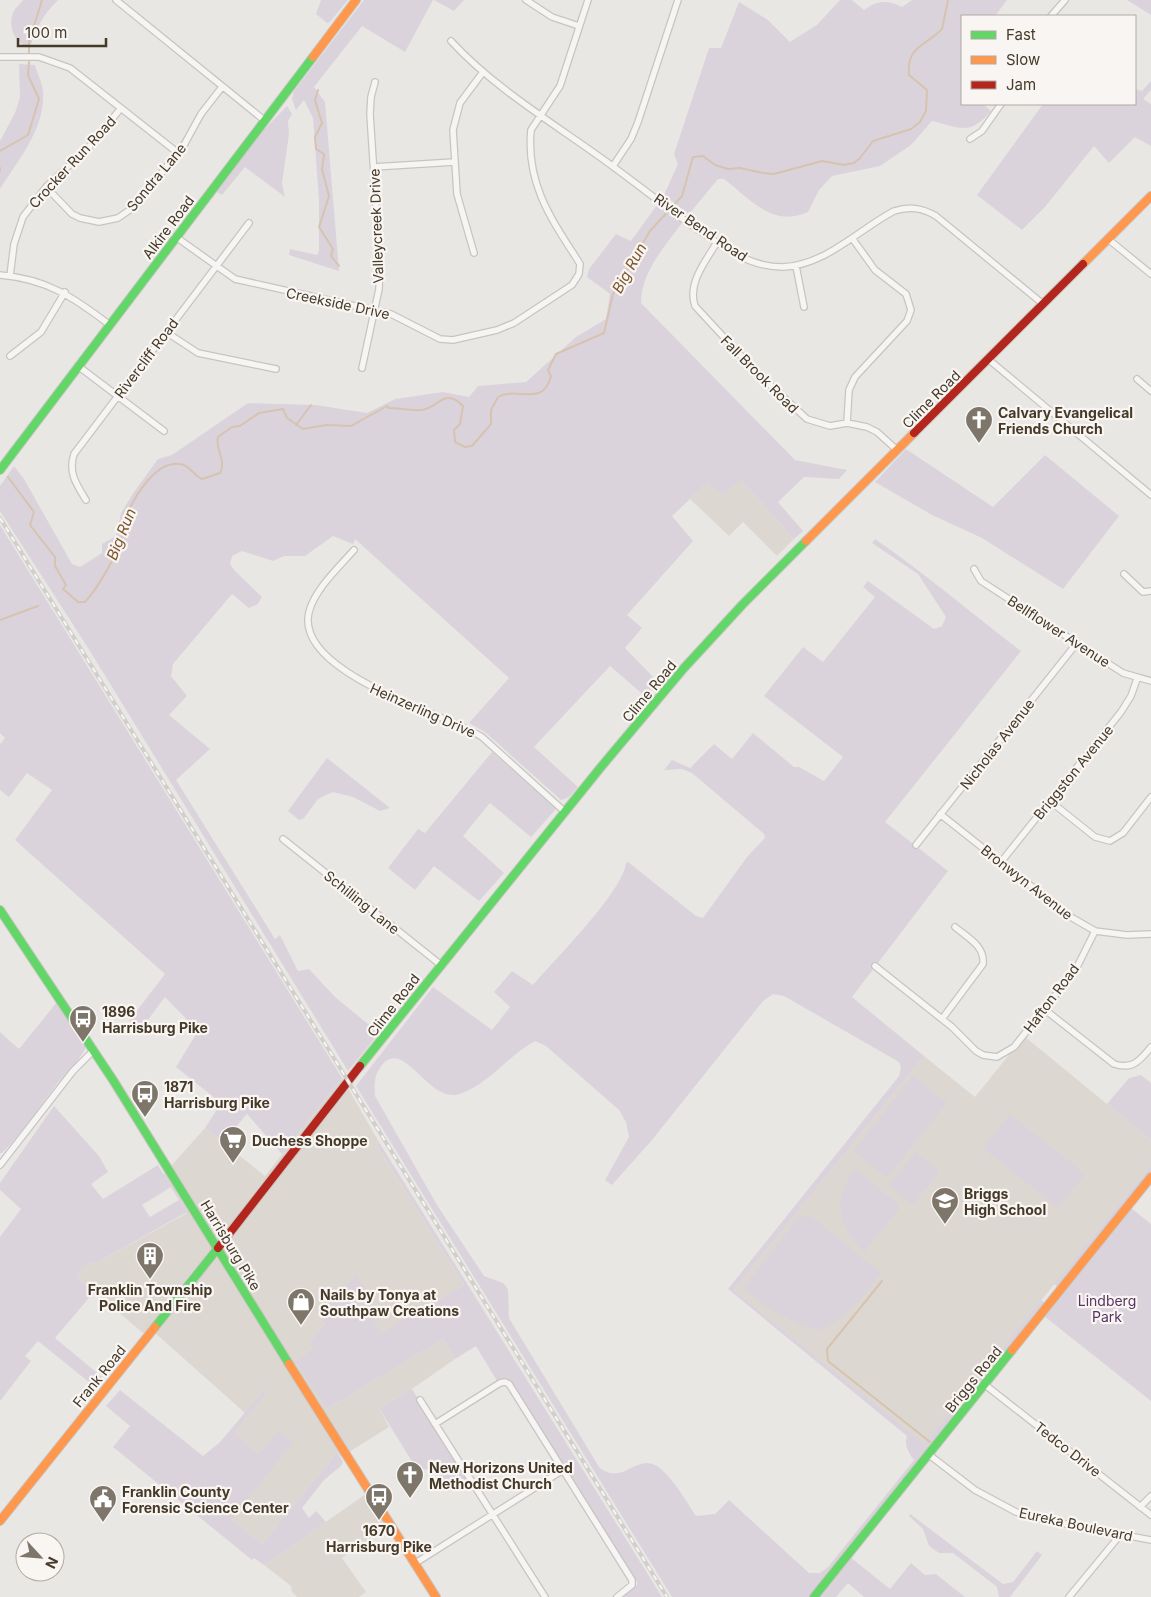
<svg xmlns="http://www.w3.org/2000/svg" width="1151" height="1597" font-family="Inter,sans-serif">
<style>
.built{fill:#ddd7d1}
.green{fill:#dbd3dc;fill-rule:evenodd}
.lines{fill:none;stroke-linecap:round;stroke-linejoin:round}
.stream{stroke:#d6c3b0;stroke-width:2}
.street-casing{stroke:#c7c5c2;stroke-width:8}
.fast-casing{stroke:#c7c5c2;stroke-width:10}
.slow-casing{stroke:#c7c5c2;stroke-width:10}
.jam-casing{stroke:#c7c5c2;stroke-width:10}
.street{stroke:#f6f5f3;stroke-width:5.5}
.fast{stroke:#63d668;stroke-width:8}
.slow{stroke:#ff974d;stroke-width:8}
.jam{stroke:#b3261e;stroke-width:8}
.rail-casing{stroke:#d1cfcc;stroke-width:4}
.rail{stroke:#f8f5f2;stroke-width:2;stroke-dasharray:5.5;stroke-linecap:butt}
.labels{text-anchor:middle;dominant-baseline:central;stroke-width:4.5;stroke-linejoin:round;paint-order:stroke}
.street-label{font-size:14px;fill:#453928;stroke:#f8f5f2}
.poi-label{font-size:14px;font-weight:bold;fill:#453928;stroke:#f8f5f2;text-anchor:start}
.park-label{font-size:14px;fill:#583462;stroke:#f8f5f2}
.water-label{font-size:15px;font-style:italic;fill:#7d572e;stroke:#f8f5f2}
</style>
<rect width="100%" height="100%" fill="#e9e7e4"/>
<path class="built" d="M741,480L794,539L777,556L743,522L729,536L690,499L708,482Z
M1024,1036L1151,1140V1165L924,1445L734,1290L924,1056L975,1097Z
M342,1078L379,1142L376,1144L464,1285L382,1334L356,1294L320,1320L324,1324L310,1341L327,1409L443,1339L455,1359L412,1389L379,1408L389,1427L341,1457L337,1452L262,1544L232,1519L259,1454L235,1433L267,1393L264,1390L245,1413L154,1332L149,1338L77,1277L88,1263L98,1262L187,1213L163,1175L205,1128L265,1176Z
M373,1489L395,1522L342,1558L366,1592L359,1597H297L292,1592L291,1586L264,1565Z"/>
<path class="green" d="M23,0H58C43,15 36,28 30,48C16,44 7,28 13,13C15,8 20,4 23,0Z
M321,0H348L330,22L327,23L316,14Z
M364,0H433L405,52L362,26L314,87L325,102L339,271L289,255L290,249L317,255L319,251V201L313,118L304,100L296,110L292,99L294,91Z
M434,0H464L454,11Z
M840,0H852L864,10C878,0 887,0 902,7L912,0H1007L995,16H962V104H983L991,111C970,136 961,128 932,121L911,145L880,166L832,176L819,190L808,212C773,228 750,199 724,179H718L689,214L664,195L678,164L674,154L709,48H721L739,2L768,20L790,42L817,25Z
M1127,0H1151V15Z
M19,64L35,65C37,73 42,82 43,91C46,128 18,160 0,189V141L15,113L20,97Z
M1151,81V90L1143,99L1151,104V146L1135,137L1109,163L1094,146L1045,207L1022,230L977,195L1043,104H1135V89L1142,91Z
M287,106L292,114L288,121L289,134L282,183L285,197L245,167L222,195L217,192L255,139Z
M657,205L682,223C664,247 641,273 641,303L795,460L847,470L839,479L804,477L778,502L803,531L794,539L741,480L723,495L708,482L672,516L693,541L627,615L642,628L625,648L658,682L646,697L610,666L534,747L578,787L569,797L561,800L485,732L469,723L509,678L355,539L353,544L333,536L305,556H284L273,561L242,551L232,556L230,564L235,571L262,597L258,604L249,608L232,594L173,664L171,676L187,696L169,715L210,749L176,780L275,939L280,935L298,971L309,969L335,997L379,1033L348,1071L88,648L0,511V486L14,466L24,479L72,564L80,567L102,553V544L116,536L121,513L134,492L158,459L172,455L248,403L316,405L367,413L395,399L443,392L469,397L478,386L526,382L576,337L606,319L610,294L587,277L589,269L616,234L631,241Z
M906,449L993,507L1045,455L1119,516L1063,589L982,538L932,515L875,482Z
M0,525L342,1078L282,1154L247,1114L223,1142L205,1128L221,1103L176,1067L198,1031L165,997L141,1029L129,1021L165,974L15,840L52,790L27,773L9,797L0,790V744L5,738L0,733Z
M875,539C926,574 972,614 1021,651L885,822L948,871L852,997L924,1056L734,1290L924,1444L956,1405V1415L810,1597H672L356,1086L433,987L492,1030L510,1007L494,992L512,971L533,985C555,959 622,893 626,863L628,862L696,916L703,918L747,857L765,838L764,834L692,773L682,769L664,770L672,760L690,768L714,744L732,759L753,733L794,767H799L824,781L843,757L764,696L803,647L823,662L875,597L863,587L868,581L934,629L942,626L946,617L918,574L872,543ZM773,994L784,996L899,1062L901,1068L899,1076L728,1289L907,1436C904,1446 908,1451 914,1460L828,1567L820,1573H809L729,1500L715,1514L696,1516C685,1500 673,1477 657,1466C636,1453 622,1487 599,1467L509,1318L508,1289L503,1283L484,1276L437,1205L375,1096C374,1084 374,1074 383,1064C405,1039 430,1105 460,1094C489,1084 509,1055 535,1041L546,1046L619,1110L626,1122L629,1137L605,1180L612,1185L652,1140L763,1001Z
M492,752L556,809L531,837L490,803L463,836L504,873L479,901L434,866L415,890L388,868L418,829L425,833Z
M327,758L390,808L380,811L353,797L333,792L318,799L304,818L299,820L288,811Z
M57,1002L86,1047C79,1063 63,1075 53,1089C36,1112 22,1133 2,1153H0V1032L19,1049Z
M1141,1075L1151,1083V1140L1107,1104L1129,1078Z
M913,1076L947,1103L887,1178L853,1151Z
M54,1106L99,1156L108,1172L91,1184L103,1199L158,1165L171,1187L142,1205L150,1217L179,1200L187,1212L98,1262L88,1263L77,1277L94,1292L55,1338L102,1377L95,1387L38,1341L25,1356L31,1361L0,1401V1237L21,1209L0,1190V1183Z
M1010,1114L1085,1174L1058,1208L983,1148Z
M379,1142L662,1597H622L637,1585V1582L513,1386L505,1380L497,1381L476,1346L455,1359L443,1339L327,1409L296,1362L312,1349L310,1341L324,1324L320,1320L355,1275L364,1288L356,1294L382,1333L464,1285L376,1144Z
M916,1152L940,1171L913,1205L888,1185Z
M1151,1165V1172L1059,1288L1054,1284Z
M855,1169L898,1204L899,1209L864,1252C837,1226 832,1201 855,1169Z
M1131,1208L1151,1224V1401L1044,1316Z
M811,1216L881,1273C868,1292 841,1325 817,1330C790,1323 763,1307 744,1287L799,1217Z
M1041,1300L1044,1302L1043,1308L973,1396L962,1398Z
M412,1389L468,1479L448,1492L434,1471L416,1468L379,1408Z
M120,1390L203,1456L220,1442L264,1390L267,1393L235,1433L259,1454L279,1430L293,1442L232,1519L262,1544L337,1452L343,1462L341,1466L324,1480L302,1508L309,1518L316,1511L326,1522L264,1565L254,1558L252,1560L113,1447L130,1426L106,1406Z
M910,1514L1003,1584L1013,1582L1037,1551L1042,1555L1010,1597H999L997,1587L953,1553H939L929,1546L923,1529L909,1516Z
M850,1557L890,1589L911,1563L925,1575L936,1574L965,1597H864L848,1583L836,1597H819Z"/>
<g class="lines">
<path class="stream" d="M29,53V42L42,0
M318,90L315,100L322,123L315,137L316,149L324,154L322,169L329,196L319,227L333,249L331,256L339,266
M0,151L28,135L39,99L28,75L29,62
M0,168V171
M296,425L311,405
M8,477L34,512L30,525L55,557V566L66,585L63,589L78,602H85C98,588 109,567 118,550C123,539 122,527 126,517C134,497 156,460 180,464C190,465 193,475 202,479L220,473C227,460 215,451 218,437L232,427L240,426L259,413L283,409L287,418L303,429L326,425L351,426L387,406L389,408C399,408 410,411 421,410C437,410 444,386 463,406L460,424L454,430L455,442L465,447L472,446L491,424V410L498,397C517,386 543,408 551,376L548,370L556,354L604,333L613,294L650,231L682,196L693,157L703,156L715,165L728,169L740,168L763,173L774,174L822,161L844,165L854,163L860,158L873,141L911,129L920,122L926,111L927,90L909,75C906,46 926,46 942,29L948,0
M0,620L38,606
M882,1281L827,1349L828,1361L930,1442"/>
<defs>
<path id="street" d="M116,0L264,120
M526,0L552,17L579,26
M1051,16L1065,0
M451,41C493,87 553,123 604,160C646,190 694,231 740,256C753,263 768,267 783,267C826,265 858,230 894,211C910,206 922,208 936,216L1043,304
M0,57H39L70,68L178,153
M970,139L982,131L1001,104
M613,166L631,139L638,122L678,0
M374,167L454,162
M46,187L72,214L80,218L99,222L118,218L134,207L184,145L201,114L222,87
M176,237L235,279L391,314L440,339L453,340L497,330L514,323L572,285L579,274L580,264L575,256C549,216 526,181 531,130L560,86L588,0
M1108,239L1151,274
M717,242C706,261 687,283 695,306L756,372L807,419L830,426L847,423L867,427L877,432L897,450
M474,253L457,194L453,130L460,103L483,72
M796,266L804,307
M0,275C47,279 73,297 110,325
M10,276L14,244L23,217L46,187L93,143L121,108
M166,332L198,353L276,369
M10,356L41,332L65,292
M988,359L1151,495
M78,366L164,431
M362,368L379,289L380,267L370,114L371,97L375,82
M1137,379L1151,391
M847,423L849,390L855,377L907,321L911,310L906,294L875,270L852,238
M86,500C76,484 68,472 74,454L249,223
M354,550C339,567 315,589 309,612C294,673 444,713 482,737L565,812
M974,569L981,581L1123,673L1151,681
M1124,574L1143,592L1151,591
M1050,801L1095,837L1110,841L1123,833L1151,797
M940,814L1069,916L1095,931L1127,935L1151,934
M283,839L441,965
M916,845L1077,643
M1001,862L1121,712L1131,696L1137,679
M875,966L952,1027L976,1051L983,1055L997,1057L1014,1047L1076,969L1095,931
M1044,1009L1114,1064C1132,1070 1140,1061 1151,1047
M942,1019L983,964C985,946 968,938 955,927
M0,1165L73,1071L94,1050
M984,1384L1151,1515
M420,1400L545,1597
M435,1424L500,1383L505,1382L509,1384L632,1580V1585L617,1597
M928,1454L975,1490L1016,1512L1044,1520L1151,1540
M1140,1507L1151,1496
M414,1564L563,1470
M1069,1597L1121,1534"/>
<path id="fast" d="M0,470L313,57
M0,910L113,1080L289,1364
M360,1066L601,767L684,668L743,604L806,541
M155,1327L218,1248
M814,1597L1012,1350"/>
<path id="slow" d="M313,57L356,0
M1083,264L1151,196
M806,541L914,433
M1012,1350L1151,1177
M289,1364L436,1597
M0,1521L155,1327"/>
<path id="jam" d="M914,433L1083,264
M218,1248L360,1066"/>
</defs>
<use href="#street" class="street-casing"/>
<use href="#fast" class="fast-casing"/>
<use href="#slow" class="slow-casing"/>
<use href="#jam" class="jam-casing"/>
<use href="#street" class="street"/>
<use href="#fast" class="fast"/>
<use href="#slow" class="slow"/>
<use href="#jam" class="jam"/>
<defs>
<path id="rail" d="M0,518L667,1597"/>
</defs>
<use href="#rail" class="rail-casing"/>
<use href="#rail" class="rail"/>
</g>
<defs>
<symbol id="church-pin" viewBox="-11 -11 22 30"><path d="M0 17L-7.5 6A9.5 9.5 0 1 1 7.5 6Z" fill="#7e766a" stroke="#f8f5f2"/><path d="M-1.2-6h2.4v3.5h3.3v2.4h-3.3V6h-2.4V-.1h-3.3v-2.4h3.3Z" fill="#fff"/></symbol>
<symbol id="bus-pin" viewBox="-11 -11 22 30"><path d="M0 17L-7.5 6A9.5 9.5 0 1 1 7.5 6Z" fill="#7e766a" stroke="#f8f5f2"/><path d="M-5-6H5V4H4V6H2V4H-2V6H-4V4H-5ZM-3.5-4V0h7V-4ZM-3.5 1.2v1.5H-2V1.2ZM2 1.2v1.5H3.5V1.2Z" fill="#fff"/></symbol>
<symbol id="supermarket-pin" viewBox="-11 -11 22 30"><path d="M0 17L-7.5 6A9.5 9.5 0 1 1 7.5 6Z" fill="#7e766a" stroke="#f8f5f2"/><path d="M-6-5.5h2.5l.6 2H6L4.5 2H-2.5L-4.4-4H-6ZM-1.5 3.2a1.3 1.3 0 1 0 .1 0ZM3 3.2a1.3 1.3 0 1 0 .1 0Z" fill="#fff"/></symbol>
<symbol id="school-pin" viewBox="-11 -11 22 30"><path d="M0 17L-7.5 6A9.5 9.5 0 1 1 7.5 6Z" fill="#7e766a" stroke="#f8f5f2"/><path d="M0-5L7-2L0 1L-7-2ZM-4 1L0 2.5L4 1V4Q0 6-4 4Z" fill="#fff"/></symbol>
<symbol id="building-pin" viewBox="-11 -11 22 30"><path d="M0 17L-7.5 6A9.5 9.5 0 1 1 7.5 6Z" fill="#7e766a" stroke="#f8f5f2"/><path d="M-4-6H4V6H1V3H-1V6H-4ZM-2.5-4.3h1.7v1.8h-1.7ZM.8-4.3h1.7v1.8H.8ZM-2.5-1h1.7V.8h-1.7ZM.8-1h1.7V.8H.8Z" fill="#fff"/></symbol>
<symbol id="shop-pin" viewBox="-11 -11 22 30"><path d="M0 17L-7.5 6A9.5 9.5 0 1 1 7.5 6Z" fill="#7e766a" stroke="#f8f5f2"/><path d="M-5-2.5h2.3a2.7 3.5 0 0 1 5.4 0H5L5.5 6h-11ZM-1.5-2.5h3a1.5 2.3 0 0 0-3 0Z" fill="#fff"/></symbol>
<symbol id="civic-pin" viewBox="-11 -11 22 30"><path d="M0 17L-7.5 6A9.5 9.5 0 1 1 7.5 6Z" fill="#7e766a" stroke="#f8f5f2"/><path d="M-.6-6.5H3V-4.5H.6V-3L4-1V1h2V6H-6V1h2V-1L-.6-3ZM-1.2 2.5V6h2.4V2.5Z" fill="#fff"/></symbol>
</defs>
<g fill-rule="evenodd">
<use href="#church-pin" x="963" y="404" width="32" height="43"/>
<use href="#bus-pin" x="67" y="1003" width="32" height="43"/>
<use href="#bus-pin" x="129" y="1078" width="32" height="43"/>
<use href="#supermarket-pin" x="217" y="1124" width="32" height="43"/>
<use href="#school-pin" x="929" y="1185" width="32" height="43"/>
<use href="#building-pin" x="134" y="1240" width="32" height="43"/>
<use href="#shop-pin" x="285" y="1286" width="32" height="43"/>
<use href="#church-pin" x="394" y="1459" width="32" height="43"/>
<use href="#bus-pin" x="363" y="1481" width="32" height="43"/>
<use href="#civic-pin" x="87" y="1483" width="32" height="43"/>
</g>
<g class="labels">
<g class="street-label">
<text transform="translate(72 162) rotate(-47)">Crocker Run Road</text>
<text transform="translate(156 177) rotate(-50)">Sondra Lane</text>
<text transform="translate(376 226) rotate(-92)">Valleycreek Drive</text>
<text transform="translate(168 227) rotate(-53)">Alkire Road</text>
<text transform="translate(701 227) rotate(34)">River Bend Road</text>
<text transform="translate(338 303) rotate(12)">Creekside Drive</text>
<text transform="translate(146 358) rotate(-53)">Rivercliff Road</text>
<text transform="translate(760 374) rotate(45)">Fall Brook Road</text>
<text transform="translate(931 399) rotate(-45)">Clime Road</text>
<text transform="translate(1059 631) rotate(33)">Bellflower Avenue</text>
<text transform="translate(649 691) rotate(-50)">Clime Road</text>
<text transform="translate(423 710) rotate(24)">Heinzerling Drive</text>
<text transform="translate(997 744) rotate(-52)">Nicholas Avenue</text>
<text transform="translate(1073 772) rotate(-51)">Briggston Avenue</text>
<text transform="translate(1027 882) rotate(38)">Bronwyn Avenue</text>
<text transform="translate(362 902) rotate(39)">Schilling Lane</text>
<text transform="translate(1051 998) rotate(-53)">Hafton Road</text>
<text transform="translate(393 1005) rotate(-52)">Clime Road</text>
<text transform="translate(231 1245) rotate(59)">Harrisburg Pike</text>
<text transform="translate(99 1376) rotate(-51)">Frank Road</text>
<text transform="translate(973 1379) rotate(-51)">Briggs Road</text>
<text transform="translate(1068 1449) rotate(38)">Tedco Drive</text>
<text transform="translate(1076 1524) rotate(12)">Eureka Boulevard</text>
</g>
<g class="poi-label">
<text x="998" y="412">Calvary Evangelical<tspan x="998" dy="16">Friends Church</tspan></text>
<text x="102" y="1011">1896<tspan x="102" dy="16">Harrisburg Pike</tspan></text>
<text x="164" y="1086">1871<tspan x="164" dy="16">Harrisburg Pike</tspan></text>
<text x="252" y="1140">Duchess Shoppe</text>
<text x="964" y="1193">Briggs<tspan x="964" dy="16">High School</tspan></text>
<text x="150" y="1289" text-anchor="middle">Franklin Township<tspan x="150" dy="16">Police And Fire</tspan></text>
<text x="320" y="1294">Nails by Tonya at<tspan x="320" dy="16">Southpaw Creations</tspan></text>
<text x="429" y="1467">New Horizons United<tspan x="429" dy="16">Methodist Church</tspan></text>
<text x="122" y="1491">Franklin County<tspan x="122" dy="16">Forensic Science Center</tspan></text>
<text x="379" y="1530" text-anchor="middle">1670<tspan x="379" dy="16">Harrisburg Pike</tspan></text>
</g>
<g class="park-label">
<text x="1107" y="1300">Lindberg<tspan x="1107" dy="16">Park</tspan></text>
</g>
<g class="water-label">
<text transform="translate(629 268) rotate(-61)">Big Run</text>
<text transform="translate(121 534) rotate(-68)">Big Run</text>
</g>
</g>
<rect x="961" y="15" width="175" height="90" fill="#f8f5f2" stroke="#b0aaa1"/>
<rect x="971" y="31" width="25" height="8" fill="#63d668" stroke="#b0aaa1"/>
<text x="1006" y="40" font-size="15" fill="#453928">Fast</text>
<rect x="971" y="56" width="25" height="8" fill="#ff974d" stroke="#b0aaa1"/>
<text x="1006" y="65" font-size="15" fill="#453928">Slow</text>
<rect x="971" y="81" width="25" height="8" fill="#b3261e" stroke="#b0aaa1"/>
<text x="1006" y="90" font-size="15" fill="#453928">Jam</text>
<g transform="translate(40 1557) rotate(116)"><circle r="24" fill="#f8f5f2" stroke="#b0aaa1"/>
<path d="M0-4L9 19L0 12L-9 19Z" fill="#7e766a"/>
<text y="-8" font-size="14" font-weight="bold" text-anchor="middle" fill="#453928">N</text>
</g>
<path d="M18 38v8h88v-8" fill="none" stroke="#453928" stroke-width="2.5"/>
<text x="25" y="38" font-size="15" fill="#453928" stroke="#f8f5f2" stroke-width="4" paint-order="stroke">100 m</text>
</svg>
